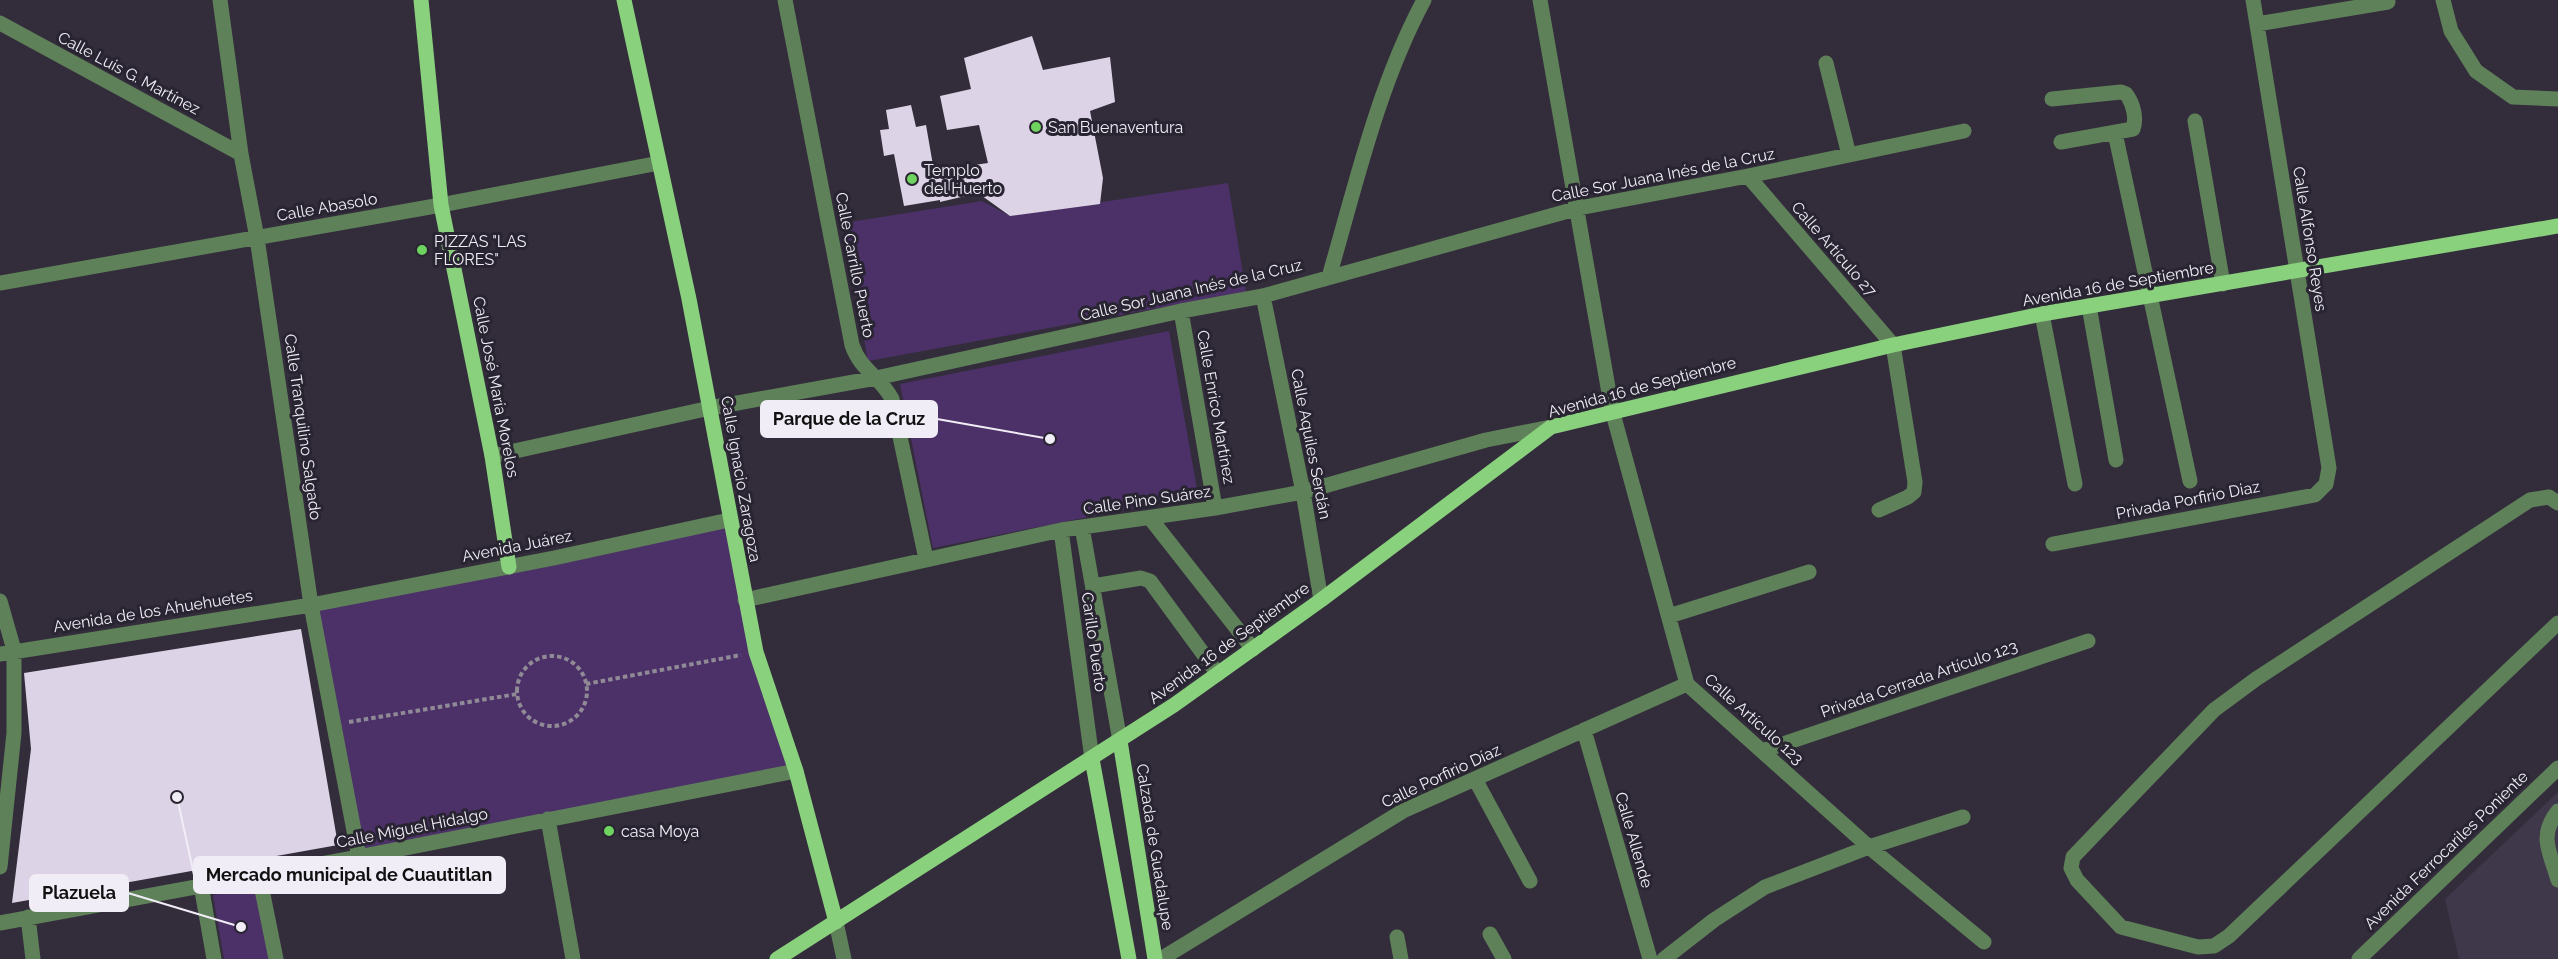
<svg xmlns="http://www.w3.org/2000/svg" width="2558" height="959" font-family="Raleway,sans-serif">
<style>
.built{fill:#3f374a}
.green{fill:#4c3168}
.building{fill:#dcd4e6}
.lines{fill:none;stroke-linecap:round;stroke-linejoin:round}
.path{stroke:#8f8a96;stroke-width:4;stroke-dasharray:4.5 3;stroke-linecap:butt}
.minor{stroke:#5f8159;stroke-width:15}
.major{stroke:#8ad17e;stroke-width:15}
.poi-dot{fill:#6fd35f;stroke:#292431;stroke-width:2}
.labels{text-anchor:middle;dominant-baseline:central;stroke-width:6;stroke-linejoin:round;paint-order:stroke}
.street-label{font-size:16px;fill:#f1edf6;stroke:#292431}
.poi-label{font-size:16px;fill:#f1edf6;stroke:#292431;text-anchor:start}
.leader{fill:none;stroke:#f1edf6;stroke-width:2}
.callout-dot{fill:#f1edf6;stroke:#292431;stroke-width:2}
.callout{fill:#f1edf6;stroke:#f1edf6;stroke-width:2}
.callout-label{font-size:18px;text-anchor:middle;font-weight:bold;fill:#111}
</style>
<rect width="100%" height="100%" fill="#332d3b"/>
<path class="built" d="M2558,792V959H2459L2445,899Z"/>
<path class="green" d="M1228,183L1246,292L868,361L844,223L982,201L1010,216Z
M1169,331L1198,495L933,548L900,384Z
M729,520L756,652L796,771L359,857L311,605Z
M256,888L270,959H224L213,895Z"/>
<path class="building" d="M1032,36L1043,70L1110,57L1115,102L1090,111L1103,178L1100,204L1010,216L978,193L940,202V200L904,206L894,154L884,156L880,130L889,129L886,110L911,105L916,127L926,125L934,171L988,163L979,125L947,130L940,96L971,89L964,58Z
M301,629L338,845L12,903L31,749L24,673Z"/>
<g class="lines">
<path class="path" d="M517 691a35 35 0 1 1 70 0a35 35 0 1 1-70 0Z
M586,684L741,655
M349,722L517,694"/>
<path class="minor" d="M220,0L241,154L257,238L311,605L359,857
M785,0L852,345C861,371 880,376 892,399L926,559
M1540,0L1612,410L1687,684L1869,847L1984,942
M2443,0L2451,31L2476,71L2513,97L2558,99
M0,23L241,154
M2257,24L2388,2
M1826,63L1849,155
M2052,99L2121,92L2126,94C2133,103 2137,118 2133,129L2061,142
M2195,121L2223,284
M2115,133L2190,481
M1748,176L1893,345L1915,482L1914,492L1908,497L1879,510
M1329,277C1356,184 1378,86 1424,0
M0,283L441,205L659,163
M1263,296L1303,492L1321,600
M2089,306L2116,460
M1181,311L1215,508
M2042,314L2075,484
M492,456L710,408L876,378L1181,311L1263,296L1579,208L1748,176L1964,131
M2558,503L2549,497L2530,500L2256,679L2214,710L2073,857L2071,868L2077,880L2121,927L2198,947L2214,946L2229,936L2558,623
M1150,518L1253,649
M1082,527L1120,741
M1061,530L1092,759
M2053,544L2315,495L2326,484L2329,468L2253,0
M1093,586L1141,578L1150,581L1218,674
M745,600L1061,530L1215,508L1303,492L1486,440L1551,427
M0,601L14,650V733L0,867
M1669,616L1809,572
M0,654L311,605L554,558L729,520
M1584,730L1650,959
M1762,751L2088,641
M1475,779L1530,881
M2558,811C2538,836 2550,852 2558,880
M548,819L573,959
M259,875L276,959
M201,885L214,959
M28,917L33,959
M836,922L844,959
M0,923L359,857L796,771
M1490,934L1504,959
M1397,937L1401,959
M1161,959L1403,811L1687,684
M1664,959L1714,920L1765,887L1869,847L1963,817
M2359,959L2558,768"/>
<path class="major" d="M421,0L441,205L492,456L509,567
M624,0L689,299L756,652L796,771L836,922
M1120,741L1155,959
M1092,759L1129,959
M777,959L1174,705L1321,600L1551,427L1893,345L2042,314L2558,226"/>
</g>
<g class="poi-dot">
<circle cx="1036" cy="127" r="6"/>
<circle cx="912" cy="179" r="6"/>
<circle cx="422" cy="250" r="6"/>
<circle cx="609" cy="831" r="6"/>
</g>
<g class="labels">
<g class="street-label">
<text transform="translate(129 73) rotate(28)">Calle Luis G. Martínez</text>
<text transform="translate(1663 175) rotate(-11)">Calle Sor Juana Inés de la Cruz</text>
<text transform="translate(327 207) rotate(-10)">Calle Abasolo</text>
<text transform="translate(2310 239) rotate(81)">Calle Alfonso Reyes</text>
<text transform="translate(1834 249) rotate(49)">Calle Artículo 27</text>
<text transform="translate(855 265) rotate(79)">Calle Carrillo Puerto</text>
<text transform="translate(2118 284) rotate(-10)">Avenida 16 de Septiembre</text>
<text transform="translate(1191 290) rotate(-13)">Calle Sor Juana Inés de la Cruz</text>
<text transform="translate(496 387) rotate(79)">Calle José María Morelos</text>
<text transform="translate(1642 387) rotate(-15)">Avenida 16 de Septiembre</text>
<text transform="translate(1216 407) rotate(80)">Calle Enrico Martínez</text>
<text transform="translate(303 427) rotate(82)">Calle Tranquilino Salgado</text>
<text transform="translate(1311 444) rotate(79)">Calle Aquiles Serdán</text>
<text transform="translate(741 479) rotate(80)">Calle Ignacio Zaragoza</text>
<text transform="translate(1147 500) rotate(-8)">Calle Pino Suárez</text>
<text transform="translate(2188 500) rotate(-11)">Privada Porfirio Diaz</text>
<text transform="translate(517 546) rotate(-11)">Avenida Juárez</text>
<text transform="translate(153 611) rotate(-9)">Avenida de los Ahuehuetes</text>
<text transform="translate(1094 642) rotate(82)">Carillo Puerto</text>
<text transform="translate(1229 643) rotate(-36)">Avenida 16 de Septiembre</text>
<text transform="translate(1919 679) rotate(-19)">Privada Cerrada Artículo 123</text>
<text transform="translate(1754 719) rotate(42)">Calle Artículo 123</text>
<text transform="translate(1441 776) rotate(-25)">Calle Porfirio Díaz</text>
<text transform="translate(412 828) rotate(-11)">Calle Miguel Hidalgo</text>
<text transform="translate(1634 840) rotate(74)">Calle Allende</text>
<text transform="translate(1155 847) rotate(81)">Calzada de Guadalupe</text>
<text transform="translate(2446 850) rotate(-44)">Avenida Ferrocariles Poniente</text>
</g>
<g class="poi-label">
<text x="1048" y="127">San Buenaventura</text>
<text x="924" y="170">Templo<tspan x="924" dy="18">del Huerto</tspan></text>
<text x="434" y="241">PIZZAS "LAS<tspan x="434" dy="18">FLORES"</tspan></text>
<text x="621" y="831">casa Moya</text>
</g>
</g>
<path class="leader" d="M1050 439L937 419M177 797L194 875M241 927L128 893"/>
<g class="callout-dot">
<circle cx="1050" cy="439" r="6"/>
<circle cx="177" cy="797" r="6"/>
<circle cx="241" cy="927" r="6"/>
</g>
<g class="callout">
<rect x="761" y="401" width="176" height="36" rx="6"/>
<rect x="194" y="857" width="311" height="36" rx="6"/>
<rect x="30" y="875" width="98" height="36" rx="6"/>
</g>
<g class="callout-label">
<text x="849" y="425">Parque de la Cruz</text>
<text x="349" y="881">Mercado municipal de Cuautitlan</text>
<text x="79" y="899">Plazuela</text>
</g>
</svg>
